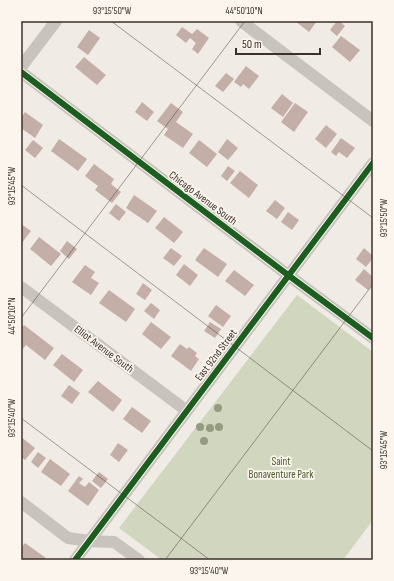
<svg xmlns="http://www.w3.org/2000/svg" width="394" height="581" font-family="'Sofia Sans Condensed',sans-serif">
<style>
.green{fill:#d1d6bf}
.building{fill:#c3afa7}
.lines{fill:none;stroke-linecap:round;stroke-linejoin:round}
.street{stroke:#c9c3be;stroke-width:12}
.cycleway-casing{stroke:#fbf5ee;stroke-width:8}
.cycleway{stroke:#1b5e20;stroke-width:6}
.tree{fill:#959b80}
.ticks{fill:none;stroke:#3b302b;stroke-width:1;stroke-opacity:0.45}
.labels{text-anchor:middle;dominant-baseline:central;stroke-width:3.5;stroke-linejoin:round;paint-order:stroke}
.street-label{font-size:11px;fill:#3b302b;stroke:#fbf5ee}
.park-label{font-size:11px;fill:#4a5a2e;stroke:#fbf5ee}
.neatline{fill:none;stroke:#3b302b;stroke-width:1.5}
.ticks-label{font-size:10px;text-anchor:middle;fill:#3b302b}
</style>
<rect width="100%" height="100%" fill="#f0ebe5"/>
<path class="green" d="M297,295L373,352V520L343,560H162L119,528Z"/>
<path class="building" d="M295,21H317L309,32Z
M337,21H339L345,26L337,36L330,30Z
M182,27L192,34L197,29L209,38L198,54L192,49L196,43L190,38L186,43L176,35Z
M89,30L100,38L88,55L77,47Z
M341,36L360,50L350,62L332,47Z
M84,57L106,75L97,85L75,67Z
M246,66L259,76L249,89L243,84L241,87L234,82Z
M226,73L234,79L223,92L215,86Z
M282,94L293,103L283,117L271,108Z
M142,102L154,112L147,121L135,112Z
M171,103L183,112L176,122L193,134L183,148L164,135L168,129L157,121Z
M295,103L308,112L294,132L281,122Z
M25,112L43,125L35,138L21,128V118Z
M326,125L337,134L326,148L315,139Z
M341,138L355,148L347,158L339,152L336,156L331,152Z
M59,139L87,159L78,171L51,151Z
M227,139L238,148L228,160L218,152Z
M33,140L43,148L35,158L25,150Z
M199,140L217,154L207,167L189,153Z
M94,164L114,179L111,184L121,192L112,203L95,190L98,186L85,176Z
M228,166L235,171L227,181L221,176Z
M240,171L258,185L249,198L230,183Z
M134,195L157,211L148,223L126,208Z
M275,200L285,208L277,219L266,211Z
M116,204L126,212L119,221L109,213Z
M288,212L299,220L292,230L281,222Z
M164,217L183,232L174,243L155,228Z
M21,224L31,231L21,244Z
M39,237L61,254L51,266L30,249Z
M67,241L77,249L69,259L60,251Z
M171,248L182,256L174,266L163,258Z
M204,248L227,264L218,277L195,260Z
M364,248L373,256V258L366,267L356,259Z
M184,264L198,275L190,286L176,275Z
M85,265L95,272L91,278L99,283L91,295L72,282Z
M364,269L373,277V284L368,290L355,280Z
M234,270L254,285L245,296L225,281Z
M143,283L152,290L145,300L136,294Z
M109,290L135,309L126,322L99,303Z
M151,303L160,310L154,319L144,311Z
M216,305L231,316L223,327L208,316Z
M151,322L171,337L161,349L142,334Z
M210,322L221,329L215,338L204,331Z
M24,325L54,348L45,360L26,345L21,351V329Z
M180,344L187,349L189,347L197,353L195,356L199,359L191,371L171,356Z
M62,354L83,370L74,382L53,365Z
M98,381L122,400L113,412L88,392Z
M69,385L80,393L72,404L61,396Z
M132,407L151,421L142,433L123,419Z
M21,437L35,448L25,460L21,457Z
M118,443L128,450L119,462L110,455Z
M38,452L46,458L38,468L31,462Z
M50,459L70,474L61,486L41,472Z
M99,472L108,479L101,488L92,481Z
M79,476L83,479L79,483L85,487L89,482L99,490L88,506L68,491Z
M25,543L46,558L45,560H22L21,559V548Z"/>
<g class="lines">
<path class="street" d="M241,21L373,121
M21,67L56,21
M21,72L288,275L373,338
M21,287L187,411
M21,502L68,538L89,541L114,542L139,560
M75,560L373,163"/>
<defs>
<path id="cycleway" d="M21,72L288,275L373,338
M75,560L373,163"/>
</defs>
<use href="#cycleway" class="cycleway-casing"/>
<use href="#cycleway" class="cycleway"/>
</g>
<g class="tree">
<circle cx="218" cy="408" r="4"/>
<circle cx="200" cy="427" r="4"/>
<circle cx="219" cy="427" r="4"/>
<circle cx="210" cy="428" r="4"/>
<circle cx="204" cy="441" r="4"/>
</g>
<path class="ticks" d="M111,21L373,218M21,185L373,451M21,318L245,21M21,418L210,560M165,560L373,284"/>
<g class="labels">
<g class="street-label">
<text transform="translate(203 198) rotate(37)">Chicago Avenue South</text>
<text transform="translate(104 349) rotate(37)">Elliot Avenue South</text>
<text transform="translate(216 355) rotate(-53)">East 92nd Street</text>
</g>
<g class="park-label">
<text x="281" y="461">Saint<tspan x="281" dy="13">Bonaventure Park</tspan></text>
</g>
</g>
<rect width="394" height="581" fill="none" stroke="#fbf5ee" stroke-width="44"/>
<path d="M236 48v6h84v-6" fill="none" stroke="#3b302b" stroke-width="2"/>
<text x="242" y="48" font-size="12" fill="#3b302b" stroke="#fbf5ee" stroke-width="3" paint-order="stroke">50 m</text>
<rect x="22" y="22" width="350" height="537" class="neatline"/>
<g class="ticks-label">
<text x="112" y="14">93°15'50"W</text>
<text x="244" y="14">44°50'10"N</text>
<text transform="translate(11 186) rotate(-90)" y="4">93°15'45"W</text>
<text transform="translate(383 218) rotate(-90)" y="4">93°15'50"W</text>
<text transform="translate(11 316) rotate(-90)" y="4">44°50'10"N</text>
<text transform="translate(11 418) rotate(-90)" y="4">93°15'40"W</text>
<text transform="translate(383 450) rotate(-90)" y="4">93°15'45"W</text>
<text x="209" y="574">93°15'40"W</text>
</g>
</svg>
